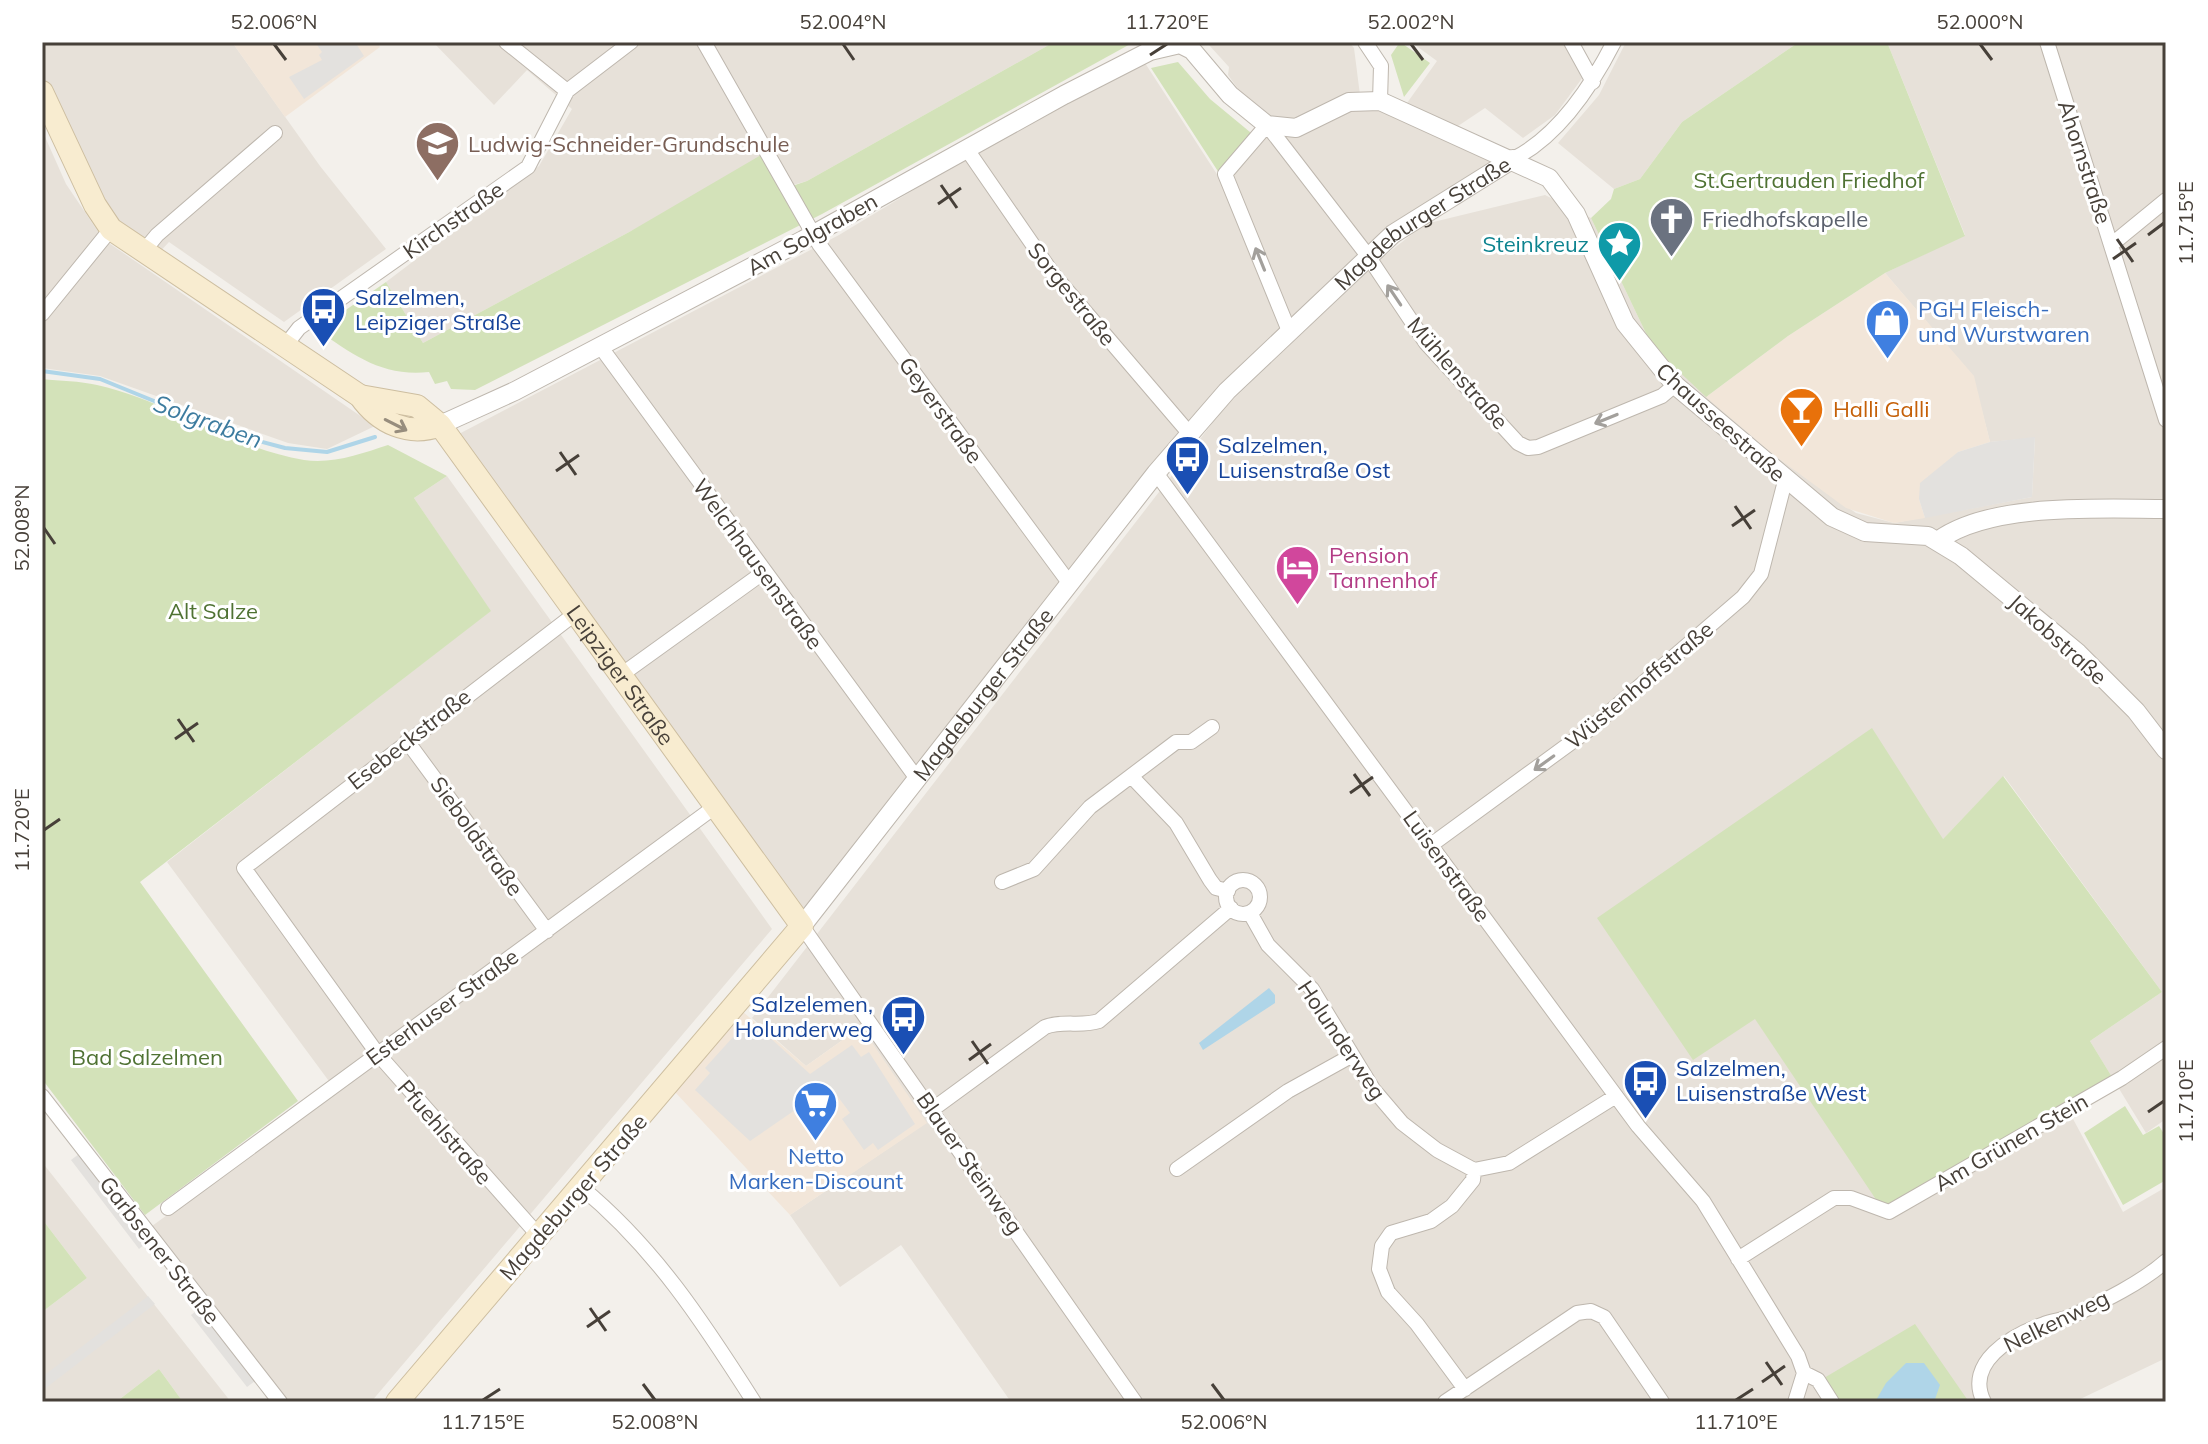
<svg xmlns="http://www.w3.org/2000/svg" width="2208" height="1444" font-family="Mulish,sans-serif">
<style>
.residential{fill:#e7e1d9}
.commercial{fill:#f2e6d9}
.green{fill:#d3e2b9}
.parking{fill:#e3e1de}
.water{fill:#afd5e8}
.lines{fill:none;stroke-linecap:round;stroke-linejoin:round}
.stream{stroke:#afd5e8;stroke-width:4}
.minor-casing{stroke:#beb7ae;stroke-width:16}
.tertiary-casing{stroke:#beb7ae;stroke-width:20}
.secondary-casing{stroke:#cdbea0;stroke-width:24}
.minor{stroke:#fff;stroke-width:14}
.tertiary{stroke:#fff;stroke-width:18}
.secondary{stroke:#f8ecd0;stroke-width:22}
.oneway{stroke:#a3a09c}
.oneway2{stroke:#978d7d}
.ticks{fill:none;stroke:#474039;stroke-width:3}
.labels{text-anchor:middle;dominant-baseline:central;stroke-width:6;stroke-linejoin:round;paint-order:stroke}
.education-label{font-size:22px;fill:#785e54;stroke:#fff;text-anchor:start}
.street-label{font-size:22px;fill:#474039;stroke:#fff}
.park-label{font-size:22px;fill:#4f7233;stroke:#fff}
.worship-label{font-size:22px;fill:#5b616d;stroke:#fff;text-anchor:start}
.culture-label{font-size:22px;fill:#0d838f;stroke:#fff;text-anchor:end}
.transit-label{font-size:22px;fill:#164399;stroke:#fff;text-anchor:start}
.shop-label{font-size:22px;fill:#366cbe;stroke:#fff;text-anchor:start}
.food-label{font-size:22px;fill:#c56008;stroke:#fff;text-anchor:start}
.hotel-label{font-size:22px;fill:#b23c85;stroke:#fff;text-anchor:start}
.water-label{font-size:24px;font-style:italic;fill:#3d7c9f;stroke:#fff}
.neatline{fill:none;stroke:#474039;stroke-width:3}
.ticks-label{font-size:20px;text-anchor:middle;fill:#474039}
</style>
<rect width="100%" height="100%" fill="#f3f0eb"/>
<path class="residential" d="M42,42H232L320,166L386,249L284,322L169,242L154,258L72,180L42,70Z
M433,42H1054L807,181L631,231L423,343L386,282L539,166L572,109L527,70L494,105Z
M1213,42H1349L1354,48L1360,95L1495,159L1430,202L1177,436L1140,478L803,916L455,436L839,235L988,145L1145,63L1220,179L1268,130L1228,75L1229,67L1209,45Z
M1411,42H1572L1586,73L1555,115L1523,138L1485,108L1455,128L1407,103L1437,61Z
M1626,42H1799L1682,122L1640,179L1614,189L1558,143L1599,95Z
M1887,42H2166V1119L2146,1133L2090,1041L2162,992L2004,776L1943,839L1755,1018L1880,1204L2065,1104L2123,1212L2166,1187V1358L2074,1402H1011L901,1245L840,1287L790,1215L926,1123L861,1027L806,1066L752,1018L1224,408L1379,260L1425,224L1545,195L1591,218L1652,346L1774,455L1856,513L1894,523L2032,497L2035,438L1990,442L1973,376L1885,273L1965,235Z
M42,130L66,184L103,239L375,426L327,449L288,443L100,376L42,368Z
M447,476L772,929L371,1402H288L152,1226L337,1092L167,862L490,611L414,498Z
M42,1162L231,1402H183L159,1369L116,1402H42V1312L87,1278L42,1219Z"/>
<path class="commercial" d="M232,42H377L380,47L285,117Z
M1885,273L1974,376L1990,442L1958,452L1919,499L1925,518L1894,523L1846,508L1774,455L1706,397L1788,336Z
M742,1011L806,1066L861,1027L927,1123L790,1215L675,1092Z"/>
<path class="green" d="M1054,42H1134L822,214L475,390L451,389L447,381L435,384L429,372C382,377 354,355 317,330L386,282L423,343L631,231L761,155L783,189L807,181Z
M1400,42L1430,63L1404,97L1391,55Z
M1799,42H1887L1965,236L1885,273L1788,336L1706,397L1652,346L1591,218L1611,199L1614,189L1640,179L1682,122Z
M1178,62L1210,99L1256,137L1221,176L1151,68Z
M42,379C60,381 80,381 97,385C169,401 231,448 304,460C333,464 361,454 388,445L447,476L414,498L491,611L140,882L298,1101L145,1215L42,1079Z
M1872,728L1943,839L2003,776L2162,992L2090,1041L2112,1077L1889,1207L1879,1204L1755,1019L1693,1060L1597,918Z
M2125,1106L2143,1135L2159,1126L2166,1137V1180L2123,1205L2084,1133Z
M42,1219L87,1278L42,1312Z
M1915,1324L1969,1402H1837L1824,1378Z
M159,1369L183,1402H116Z"/>
<path class="parking" d="M315,42H355L364,56L304,99L289,77L322,60L319,55L322,52Z
M2035,437L2032,497L1925,518L1919,499L1920,483L1958,452L1990,442Z
M743,1026L751,1034L758,1027L810,1074L852,1045L861,1057L869,1052L915,1124L878,1150L873,1143L864,1150L842,1119L850,1113L830,1086L750,1141L695,1090L710,1073L705,1068Z
M79,1154L147,1242L139,1249L71,1160Z
M148,1296L155,1304L42,1391V1377Z
M199,1309L255,1381L247,1387L191,1315Z"/>
<path class="water" d="M1269,988L1275,995V1003L1203,1050L1199,1043Z
M1906,1363H1924L1940,1385L1934,1402H1875L1886,1383Z"/>
<g class="lines">
<path class="stream" d="M42,371L100,379L240,436L285,448L327,452L375,437"/>
<defs>
<path id="minor" d="M506,42L567,91
M704,42L819,244L1070,584
M1365,42L1381,66L1380,101
M1571,42L1593,82
M2047,42L2166,420
M966,148L1053,274L1189,433
M1513,159C1559,136 1591,87 1614,42
M2111,245L2166,200
M143,252L157,235L275,133
M42,314L111,229
M1289,331L1225,174L1267,125L1368,256L1426,343L1518,443L1528,448L1538,447L1662,396L1675,385
M285,346L299,328L528,167L567,91L631,42
M600,346L918,780
M1156,473L1638,1126L1703,1201L1798,1356L1804,1373L1818,1380L1832,1402
M621,675L764,572
M407,741L547,931
M1132,777L1176,823L1210,880L1216,888L1228,891
M1431,845L1591,728L1743,597L1761,574L1785,481
M1226 897a17 17 0 1 1 34 0a17 17 0 1 1-34 0Z
M1002,882L1034,869L1090,807L1176,742H1191L1212,727
M1250,913L1268,945L1312,989L1373,1089L1402,1123L1437,1150L1474,1170L1509,1163L1616,1096
M802,926L1135,1402
M42,1096L280,1402
M933,1109L1045,1027C1063,1020 1081,1027 1099,1021L1231,908
M1177,1169L1288,1091L1351,1056
M581,1187C655,1248 703,1322 754,1402
M168,1208L716,806
M539,1236L377,1053L244,868L576,613
M1738,1259L1834,1198H1851L1889,1212L2122,1078L2166,1048
M1465,1389L1417,1324L1388,1292L1379,1269L1382,1246L1391,1233L1431,1221L1452,1206L1473,1180L1474,1170
M1445,1402L1577,1313L1591,1311L1604,1317L1662,1402
M1795,1402L1804,1373
M1984,1402C1964,1363 2012,1335 2044,1324C2054,1320 2065,1320 2074,1315C2104,1301 2141,1283 2166,1261"/>
<g id="tertiary">
<path d="M440,425L515,391L803,240L1064,95L1150,51L1180,44L1192,50L1230,95L1267,125L1296,128L1349,102L1380,101L1549,178L1576,214L1625,323L1675,385L1832,517L1865,532L1928,536L1961,556L2078,653L2136,711L2166,750"/>
<path d="M1939,540C1992,502 2102,509 2166,509"/>
<path id="s1" d="M802,926L1156,473L1227,391L1393,234L1513,159"/>
</g>
<g id="secondary">
<path d="M42,92L95,205L111,229L360,396C379,423 409,437 440,425"/>
<path id="s2" d="M360,396L417,406L440,425L802,926L397,1402"/>
</g>
</defs>
<use href="#minor" class="minor-casing"/>
<use href="#tertiary" class="tertiary-casing"/>
<use href="#secondary" class="secondary-casing"/>
<use href="#minor" class="minor"/>
<use href="#tertiary" class="tertiary"/>
<use href="#secondary" class="secondary"/>
</g>
<defs><path id="oneway-shaft" d="M-6 0H5M1.5-3L5.5 0L1.5 3" fill="none" stroke-width="1.6" stroke-linecap="round" stroke-linejoin="round" transform="scale(2)"/></defs>
<g class="oneway">
<use href="#oneway-shaft" transform="translate(1260 259) rotate(-112)"/>
<use href="#oneway-shaft" transform="translate(1394 295) rotate(-124)"/>
<use href="#oneway-shaft" transform="translate(1606 419) rotate(158)"/>
<use href="#oneway-shaft" transform="translate(1544 763) rotate(144)"/>
</g>
<use class="oneway2" href="#oneway-shaft" transform="translate(396 425) rotate(27)"/>
<path class="ticks" d="M274,44L286,60M843,44L854,60M1411,44L1423,60M1980,44L1992,60M1150,55L1167,44M941,185L957,208M938,204L961,188M2148,235L2164,223M2117,239L2133,262M2113,259L2136,243M560,452L576,475M556,471L579,455M1735,506L1751,529M1732,526L1755,510M44,528L55,544M178,719L194,742M175,739L198,723M1354,774L1370,796M1350,793L1373,777M44,830L60,819M972,1041L988,1064M969,1060L991,1044M2148,1112L2164,1101M590,1308L606,1331M587,1327L610,1311M1766,1362L1782,1385M1762,1382L1785,1366M643,1384L655,1400M1212,1384L1224,1400M483,1400L500,1389M1736,1400L1753,1389"/>
<defs>
<symbol id="school-pin" viewBox="-11 -11 22 30"><path d="M0 17L-7.5 6A9.5 9.5 0 1 1 7.5 6Z" fill="#8d6e63" stroke="#fff"/><path d="M0-5L7-2L0 1L-7-2ZM-4 1L0 2.5L4 1V4Q0 6-4 4Z" fill="#fff"/></symbol>
<symbol id="church-pin" viewBox="-11 -11 22 30"><path d="M0 17L-7.5 6A9.5 9.5 0 1 1 7.5 6Z" fill="#6b7280" stroke="#fff"/><path d="M-1.2-6h2.4v3.5h3.3v2.4h-3.3V6h-2.4V-.1h-3.3v-2.4h3.3Z" fill="#fff"/></symbol>
<symbol id="sight-pin" viewBox="-11 -11 22 30"><path d="M0 17L-7.5 6A9.5 9.5 0 1 1 7.5 6Z" fill="#0f9aa8" stroke="#fff"/><path d="M0-6L1.8-2.2L6-1.7L2.9 1.2L3.7 5.4L0 3.3L-3.7 5.4L-2.9 1.2L-6-1.7L-1.8-2.2Z" fill="#fff"/></symbol>
<symbol id="bus-pin" viewBox="-11 -11 22 30"><path d="M0 17L-7.5 6A9.5 9.5 0 1 1 7.5 6Z" fill="#1a4fb4" stroke="#fff"/><path d="M-5-6H5V4H4V6H2V4H-2V6H-4V4H-5ZM-3.5-4V0h7V-4ZM-3.5 1.2v1.5H-2V1.2ZM2 1.2v1.5H3.5V1.2Z" fill="#fff"/></symbol>
<symbol id="shop-pin" viewBox="-11 -11 22 30"><path d="M0 17L-7.5 6A9.5 9.5 0 1 1 7.5 6Z" fill="#3f7fe0" stroke="#fff"/><path d="M-5-2.5h2.3a2.7 3.5 0 0 1 5.4 0H5L5.5 6h-11ZM-1.5-2.5h3a1.5 2.3 0 0 0-3 0Z" fill="#fff"/></symbol>
<symbol id="bar-pin" viewBox="-11 -11 22 30"><path d="M0 17L-7.5 6A9.5 9.5 0 1 1 7.5 6Z" fill="#e8710a" stroke="#fff"/><path d="M-6-5H6L.8 .8V4.5H3.5V6h-7V4.5H-.8V.8Z" fill="#fff"/></symbol>
<symbol id="hotel-pin" viewBox="-11 -11 22 30"><path d="M0 17L-7.5 6A9.5 9.5 0 1 1 7.5 6Z" fill="#d1479c" stroke="#fff"/><path d="M-6-4.5h1.5V1H6V5H4.5V3h-9V5H-6ZM-4 0a1.8 1.8 0 1 1 3.6 0ZM.5 0V-2.5h3Q6-2.5 6 0Z" fill="#fff"/></symbol>
<symbol id="supermarket-pin" viewBox="-11 -11 22 30"><path d="M0 17L-7.5 6A9.5 9.5 0 1 1 7.5 6Z" fill="#3f7fe0" stroke="#fff"/><path d="M-6-5.5h2.5l.6 2H6L4.5 2H-2.5L-4.4-4H-6ZM-1.5 3.2a1.3 1.3 0 1 0 .1 0ZM3 3.2a1.3 1.3 0 1 0 .1 0Z" fill="#fff"/></symbol>
</defs>
<g fill-rule="evenodd">
<use href="#school-pin" x="412" y="118" width="51" height="69"/>
<use href="#church-pin" x="1646" y="194" width="51" height="69"/>
<use href="#sight-pin" x="1594" y="218" width="51" height="69"/>
<use href="#bus-pin" x="298" y="284" width="51" height="69"/>
<use href="#shop-pin" x="1862" y="296" width="51" height="69"/>
<use href="#bar-pin" x="1776" y="384" width="51" height="69"/>
<use href="#bus-pin" x="1162" y="432" width="51" height="69"/>
<use href="#hotel-pin" x="1272" y="542" width="51" height="69"/>
<use href="#bus-pin" x="878" y="992" width="51" height="69"/>
<use href="#bus-pin" x="1620" y="1056" width="51" height="69"/>
<use href="#supermarket-pin" x="790" y="1078" width="51" height="69"/>
</g>
<g class="labels">
<g class="education-label">
<text x="468" y="144">Ludwig-Schneider-Grundschule</text>
</g>
<g class="street-label">
<text transform="translate(2085 162) rotate(72)">Ahornstraße</text>
<text transform="translate(453 220) rotate(-35)">Kirchstraße</text>
<text stroke="none"><textPath href="#s1" startOffset="942">Magdeburger Straße</textPath></text>
<text transform="translate(812 234) rotate(-29)">Am Solgraben</text>
<text transform="translate(1072 294) rotate(51)">Sorgestraße</text>
<text transform="translate(1458 373) rotate(49)">Mühlenstraße</text>
<text transform="translate(941 410) rotate(54)">Geyerstraße</text>
<text transform="translate(1721 422) rotate(42)">Chausseestraße</text>
<text transform="translate(758 564) rotate(54)">Welchhausenstraße</text>
<text transform="translate(2058 639) rotate(42)">Jakobstraße</text>
<text stroke="none"><textPath href="#s2" startOffset="396">Leipziger Straße</textPath></text>
<text transform="translate(1639 685) rotate(-40)">Wüstenhoffstraße</text>
<text stroke="none"><textPath href="#s1" startOffset="294">Magdeburger Straße</textPath></text>
<text transform="translate(409 739) rotate(-38)">Esebeckstraße</text>
<text transform="translate(477 836) rotate(54)">Sieboldstraße</text>
<text transform="translate(1447 866) rotate(54)">Luisenstraße</text>
<text transform="translate(442 1007) rotate(-36)">Esterhuser Straße</text>
<text transform="translate(1342 1040) rotate(56)">Holunderweg</text>
<text transform="translate(445 1132) rotate(49)">Pfuehlstraße</text>
<text transform="translate(2011 1142) rotate(-30)">Am Grünen Stein</text>
<text transform="translate(970 1163) rotate(55)">Blauer Steinweg</text>
<text transform="translate(573 1197) rotate(-49)">Magdeburger Straße</text>
<text transform="translate(160 1250) rotate(52)">Garbsener Straße</text>
<text transform="translate(2056 1321) rotate(-26)">Nelkenweg</text>
</g>
<g class="park-label">
<text x="1809" y="180">St.Gertrauden Friedhof</text>
<text x="213" y="611">Alt Salze</text>
<text x="147" y="1057">Bad Salzelmen</text>
</g>
<g class="worship-label">
<text x="1702" y="219">Friedhofskapelle</text>
</g>
<g class="culture-label">
<text x="1589" y="244">Steinkreuz</text>
</g>
<g class="transit-label">
<text x="355" y="297">Salzelmen,<tspan x="355" dy="25">Leipziger Straße</tspan></text>
<text x="1218" y="445">Salzelmen,<tspan x="1218" dy="25">Luisenstraße Ost</tspan></text>
<text x="873" y="1004" text-anchor="end">Salzelemen,<tspan x="873" dy="25">Holunderweg</tspan></text>
<text x="1676" y="1068">Salzelmen,<tspan x="1676" dy="25">Luisenstraße West</tspan></text>
</g>
<g class="shop-label">
<text x="1918" y="309">PGH Fleisch-<tspan x="1918" dy="25">und Wurstwaren</tspan></text>
<text x="816" y="1156" text-anchor="middle">Netto<tspan x="816" dy="25">Marken-Discount</tspan></text>
</g>
<g class="food-label">
<text x="1833" y="409">Halli Galli</text>
</g>
<g class="hotel-label">
<text x="1329" y="555">Pension<tspan x="1329" dy="25">Tannenhof</tspan></text>
</g>
<g class="water-label">
<text transform="translate(208 421) rotate(20)">Solgraben</text>
</g>
</g>
<rect width="2208" height="1444" fill="none" stroke="#ffffff" stroke-width="88"/>
<rect x="44" y="44" width="2120" height="1356" class="neatline"/>
<g class="ticks-label">
<text x="274" y="29">52.006°N</text>
<text x="843" y="29">52.004°N</text>
<text x="1167" y="29">11.720°E</text>
<text x="1411" y="29">52.002°N</text>
<text x="1980" y="29">52.000°N</text>
<text transform="translate(2186 223) rotate(-90)" y="7">11.715°E</text>
<text transform="translate(22 528) rotate(-90)" y="7">52.008°N</text>
<text transform="translate(22 830) rotate(-90)" y="7">11.720°E</text>
<text transform="translate(2186 1101) rotate(-90)" y="7">11.710°E</text>
<text x="483" y="1429">11.715°E</text>
<text x="655" y="1429">52.008°N</text>
<text x="1224" y="1429">52.006°N</text>
<text x="1736" y="1429">11.710°E</text>
</g>
</svg>
